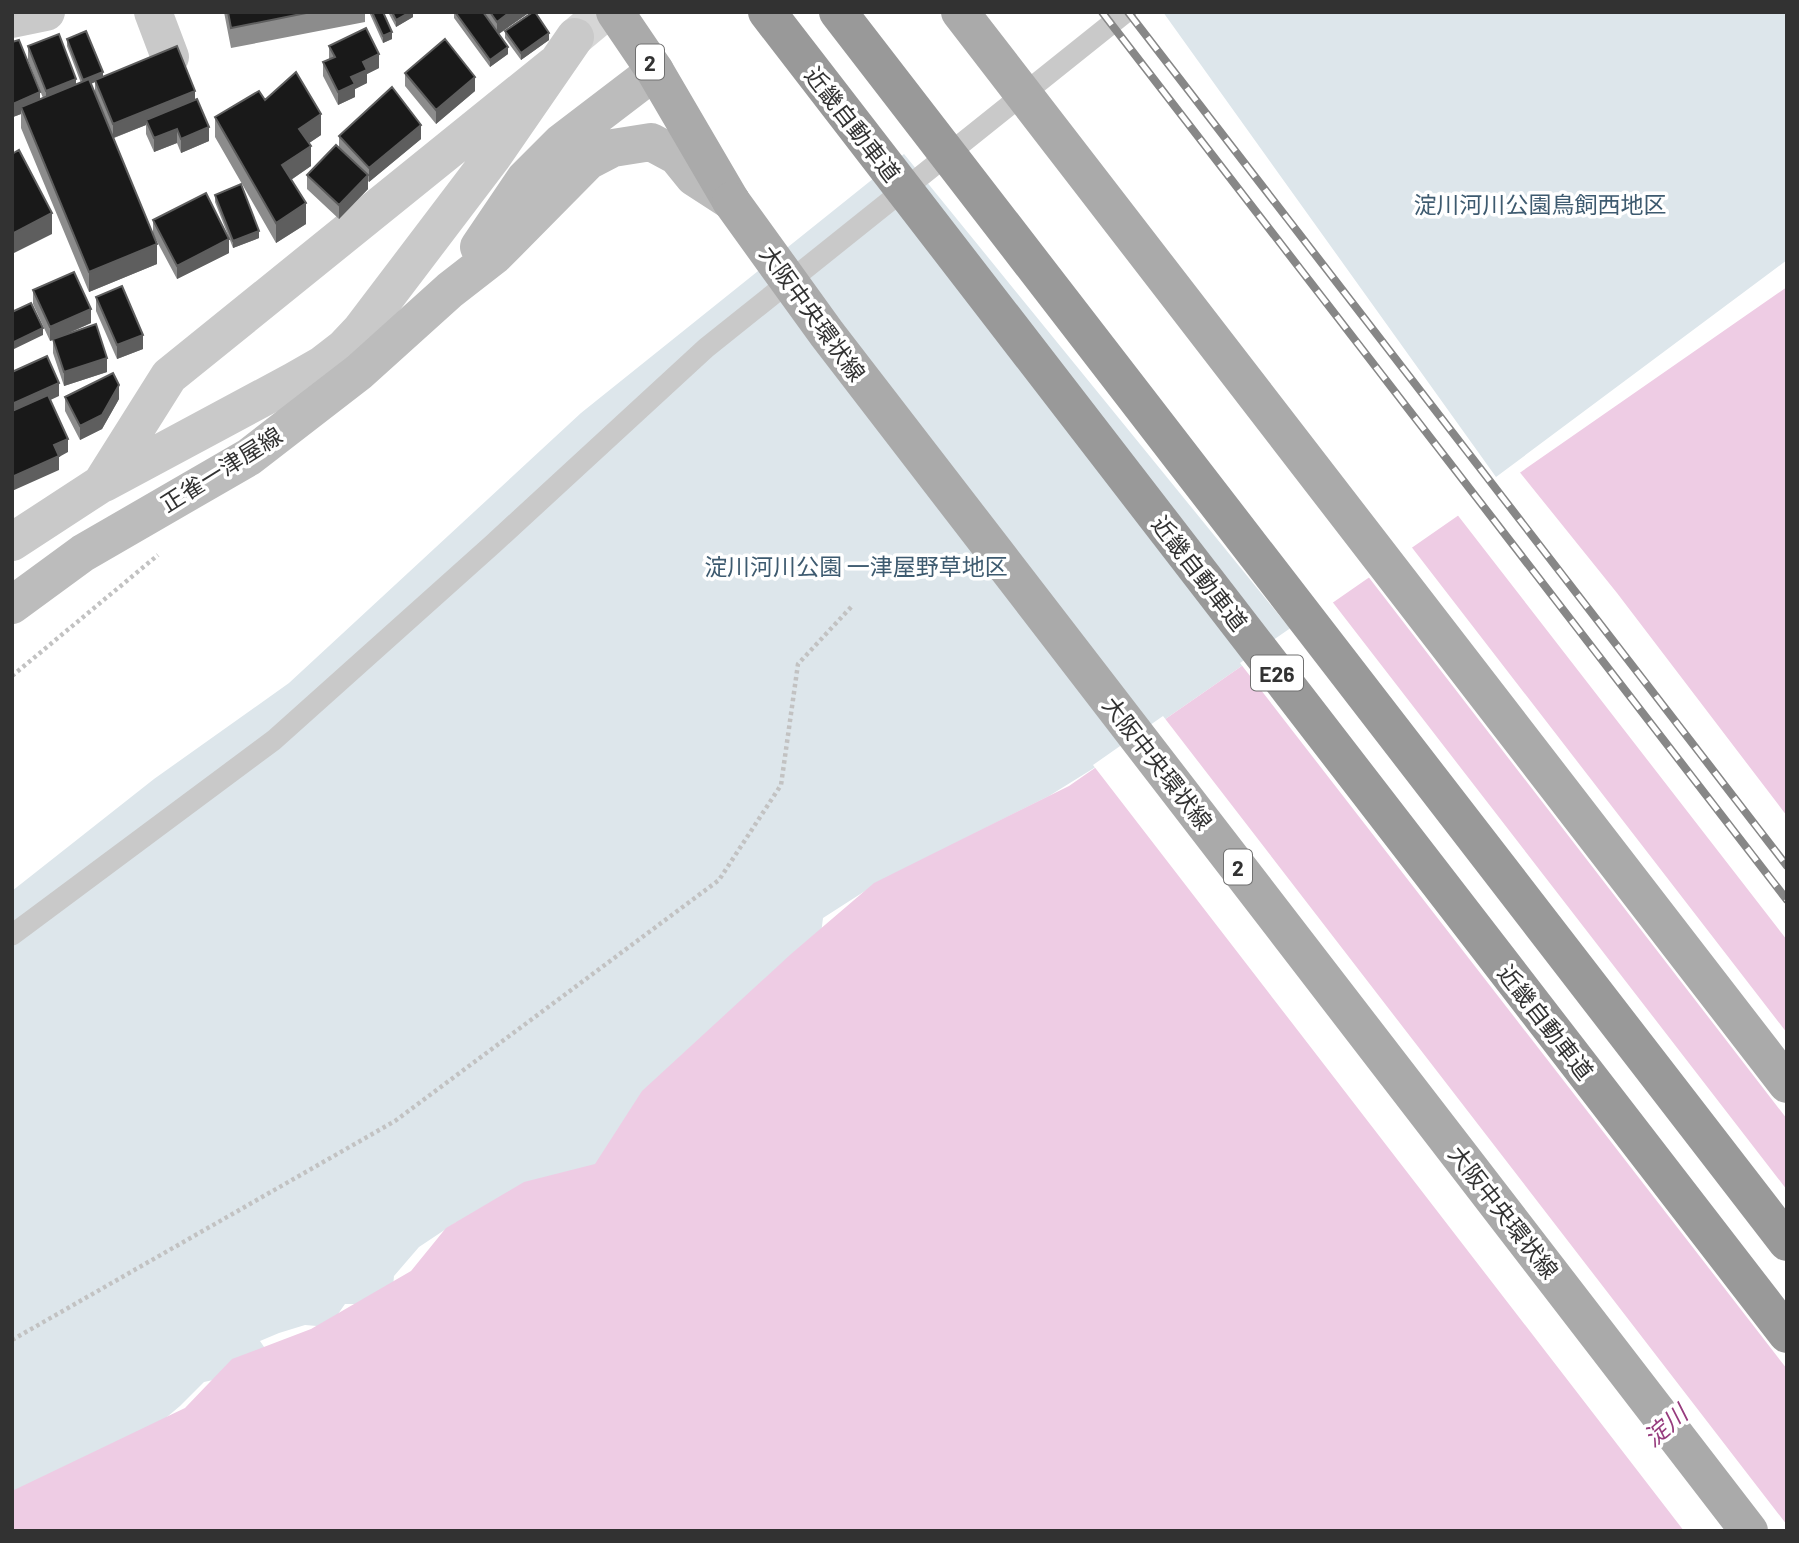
<svg xmlns="http://www.w3.org/2000/svg" width="1799" height="1543" font-family="Barlow,'Noto Sans JP',sans-serif">
<style>
.green{fill:#dde6eb}
.water{fill:#eecce4}
.pier{fill:#fff}
.lines{fill:none;stroke-linecap:round;stroke-linejoin:round}
.minor-tunnel{stroke:#d6d6d6;stroke-width:38;stroke-dasharray:38 19;stroke-linecap:butt}
.path{stroke:#c2c2c2;stroke-width:4.5;stroke-dasharray:3.5 3.5;stroke-linecap:butt}
.service{stroke:#c9c9c9;stroke-width:21}
.minor{stroke:#c9c9c9;stroke-width:38}
.secondary{stroke:#bcbcbc;stroke-width:38}
.primary{stroke:#aaa;stroke-width:38}
.rail-casing{stroke:#878787;stroke-width:8}
.rail{stroke:#fff;stroke-width:5;stroke-dasharray:16;stroke-linecap:butt}
.primary-bridge{stroke:#aaa;stroke-width:38}
.motorway-bridge{stroke:#999;stroke-width:38}
.wall{fill:#8c8c8c;fill-rule:evenodd}
.shaded-wall{fill:#5e5e5e}
.building{fill:#191919;stroke:#5e5e5e;stroke-width:2}
.labels{text-anchor:middle;dominant-baseline:central;stroke-width:7;stroke-linejoin:round;paint-order:stroke}
.shield{fill:#fff;stroke:#707070;stroke-width:2}
.shield-label{font-size:21px;font-weight:bold;fill:#323232}
.street-label{font-size:23px;fill:#323232;stroke:#fff}
.park-label{font-size:23px;fill:#3d5a6f;stroke:#fff}
.water-label{font-size:24px;font-style:italic;fill:#973c7e;stroke:#fff}
</style>
<rect width="100%" height="100%" fill="#fff"/>
<path class="green" d="M1163,12H1787V260L1496,477Z
M904,154L1292,631L1102,763L1049,796L914,864L865,891L823,918L818,958L596,1172L455,1223L419,1247L394,1276L392,1297L366,1304H345L329,1327L305,1325L279,1333L260,1341L277,1366L204,1382L180,1406L149,1432L12,1502V891L154,779L289,683L581,413Z"/>
<path class="water" d="M1787,287V1531H12V1491L185,1408L232,1359L311,1329L411,1271L446,1228L524,1182L595,1164L642,1091L791,954L874,883L1069,786Z"/>
<path class="pier" d="M1518,470L1617,593L1787,816V940L1456,513Z
M1410,545L1787,1033V1119L1367,575Z
M1331,600L1787,1190V1369L1240,663Z
M1163,716L1787,1525V1531H1684L1093,765Z"/>
<g class="lines">
<path class="minor-tunnel" d="M575,37L605,12"/>
<path class="path" d="M12,676L158,555
M12,1340L395,1121L719,880L781,785L798,664L853,605"/>
<path class="service" d="M12,935L274,740L493,544L706,348L1126,12"/>
<path class="minor" d="M153,12L170,57
M12,19L46,12
M104,483L294,381L322,365L344,348L361,330L493,156L575,37
M12,542L101,484L169,376L554,65"/>
<path class="secondary" d="M479,247L525,179L562,142L655,71
M12,605L83,553L249,457L359,372L450,290L495,255L588,161L613,148L651,142L677,156L694,177L731,201"/>
<path class="primary" d="M615,12L655,71L731,201"/>
<defs>
<path id="rail" d="M1102,12L1787,900
M1128,12L1787,866"/>
</defs>
<use href="#rail" class="rail-casing"/>
<use href="#rail" class="rail"/>
<path class="primary-bridge" d="M960,12L1787,1084
M731,201L827,334L1749,1531"/>
<path class="motorway-bridge" d="M767,12L1787,1334
M838,12L1787,1242"/>
</g>
<path class="wall" d="M224,12H365V22L231,48Z
M369,12H383L392,39L383,43Z
M388,12H413V17L396,27Z
M454,12H530L499,34L508,54L490,67L454,18Z
M505,31L549,40L521,60L505,38Z
M67,39L103,76L195,100L209,141L181,153L177,143L154,152L146,134V125L114,138L157,264L89,292L21,128V114L13,117L12,116V42L40,100L43,98L28,60V46L76,85L81,83L67,46ZM95,82V92L91,84Z
M329,46L379,68L367,74V83L355,89V97L338,105L323,76V62L329,59Z
M405,73L475,91L436,124L405,86Z
M265,100L321,135L309,143L311,166L291,180L306,224L276,243L215,137V117Z
M339,136L421,139L369,182L368,181V189L339,219L307,189V175L339,148Z
M215,195L259,238L233,248L215,202Z
M153,220L229,253L177,279L153,234Z
M33,290L91,323L63,336L107,372L64,386L53,353V340L50,341L33,304Z
M96,297L143,349L117,359L96,311Z
M65,397L119,399L102,429L80,440L65,411Z"/>
<path class="shaded-wall" d="M410,12H413V17L396,27V20Z
M510,12H530L497,35V22Z
M392,32V39L383,43V36Z
M549,33V40L521,60V53Z
M508,47V54L490,67V60Z
M379,54V68L367,74V83L355,89V97L338,105V92L363,62Z
M103,72V79L95,80V82L83,87V80Z
M475,77V91L436,124V110Z
M76,79V92L46,104V91Z
M195,91V105L146,120V125L113,138V124Z
M40,92V106L21,107V114L13,117V104Z
M321,114V135L299,150V129Z
M421,125V139L369,182V168Z
M209,127V141L181,153V139Z
M177,129V143L154,152V138Z
M311,146V166L282,186V165Z
M368,175V189L339,219V205Z
M306,203V224L276,243V223Z
M52,213V234L12,254V234Z
M259,231V238L233,248V241Z
M229,239V253L177,279V266Z
M157,244V264L89,292V272Z
M91,309V323L50,341V327Z
M43,328V335L12,350V343Z
M143,335V349L117,359V345Z
M107,358V372L64,386V372Z
M59,383V396L12,418V404Z
M119,385V399L102,429L80,440V426Z
M68,439V452L59,457V470L12,491V477L54,445Z"/>
<path class="building" d="M228,12H311L231,28Z
M372,12H383L392,32L383,36Z
M392,12H410L396,20Z
M455,12H483L508,47L490,60Z
M490,12H510L497,22Z
M533,12H535L549,33L521,53L505,31Z
M366,28L379,54L363,62L367,70L351,77L355,84L338,92L323,62L335,57L329,46Z
M86,31L103,72L83,80L67,39Z
M59,34L76,79L46,91L28,46Z
M445,39L475,77L436,110L405,73Z
M19,40L40,92L13,104L12,42Z
M177,46L195,91L113,124L95,80Z
M296,72L321,114L299,129L311,146L282,165L306,203L276,223L215,117L259,91L265,100Z
M89,79L157,244L89,272L21,107Z
M392,87L421,125L369,168L339,136Z
M197,99L209,127L181,139L177,129L154,138L146,120Z
M336,145L368,175L339,205L307,175Z
M19,150L52,213L12,234V154Z
M241,184L259,231L233,241L215,195Z
M206,193L229,239L177,266L153,220Z
M74,272L91,309L50,327L33,290Z
M122,286L143,335L117,345L96,297Z
M31,303L43,328L12,343V312Z
M96,324L107,358L64,372L53,339Z
M47,356L59,383L12,404V372Z
M113,373L119,385L102,415L80,426L65,397Z
M48,395L68,439L54,445L59,456L12,477V411Z"/>
<g class="labels">
<g class="shield">
<rect x="636" y="44.5" width="28" height="35" rx="5"/>
<rect x="1251" y="655.5" width="52" height="35" rx="5"/>
<rect x="1224" y="849.5" width="28" height="35" rx="5"/>
</g>
<g class="shield-label">
<text x="650" y="62">2</text>
<text x="1277" y="673">E26</text>
<text x="1238" y="867">2</text>
</g>
<g class="street-label">
<text transform="translate(853 124) rotate(52)">近畿自動車道</text>
<text transform="translate(813 313) rotate(54)">大阪中央環状線</text>
<text transform="translate(221 469) rotate(-32)">正雀一津屋線</text>
<text transform="translate(1200 573) rotate(52)">近畿自動車道</text>
<text transform="translate(1158 763) rotate(52)">大阪中央環状線</text>
<text transform="translate(1546 1022) rotate(52)">近畿自動車道</text>
<text transform="translate(1504 1212) rotate(52)">大阪中央環状線</text>
</g>
<g class="park-label">
<text x="1540" y="204">淀川河川公園鳥飼西地区</text>
<text x="856" y="566">淀川河川公園 一津屋野草地区</text>
</g>
<g class="water-label">
<text transform="translate(1665 1425) rotate(-41)">淀川</text>
</g>
</g>
<rect width="1799" height="1543" fill="none" stroke="#323232" stroke-width="28"/>
</svg>
